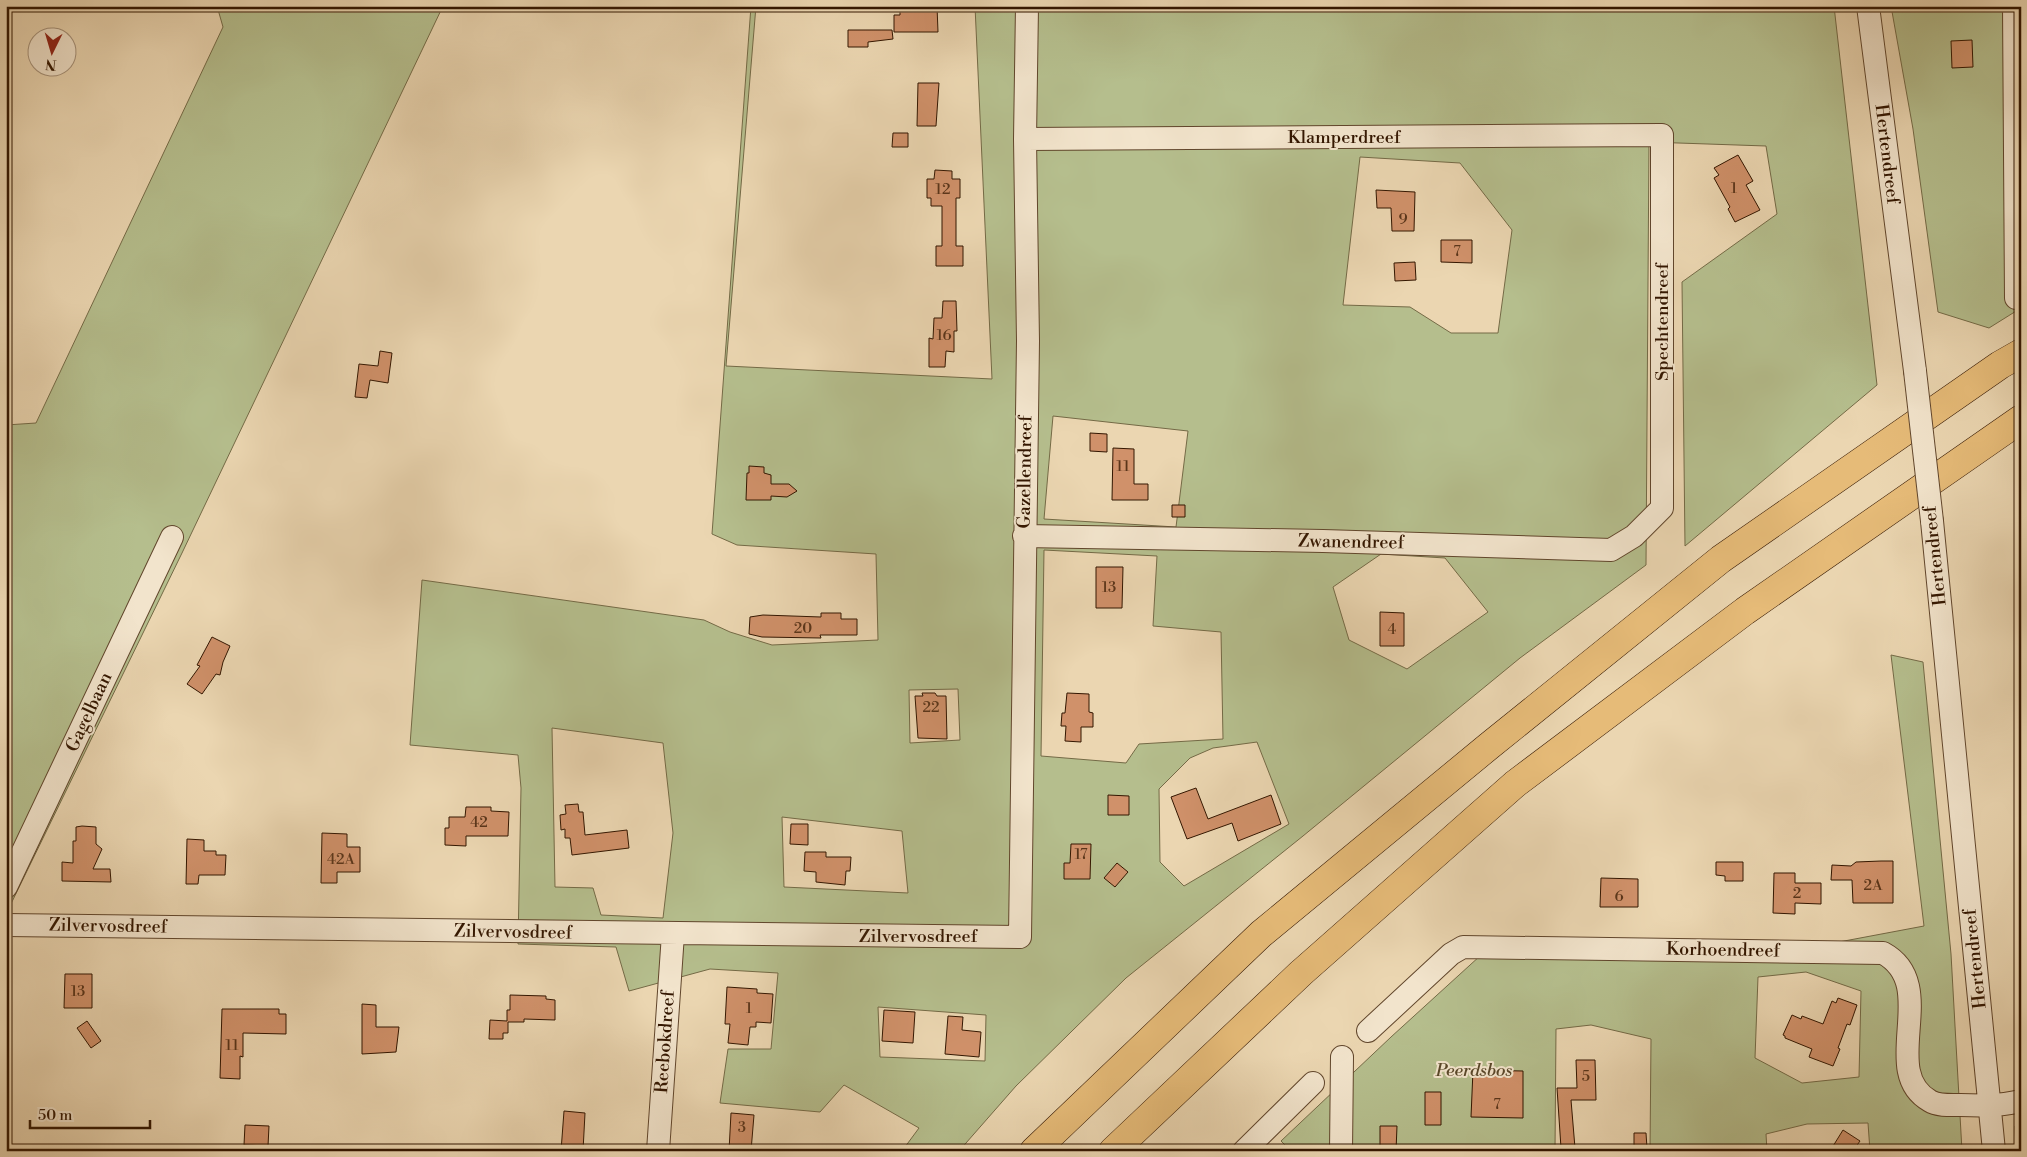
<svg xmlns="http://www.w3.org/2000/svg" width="2027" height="1157" font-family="'Libre Bodoni',serif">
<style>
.green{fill:#b5be8d;stroke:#746a46;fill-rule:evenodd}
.building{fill:#d0916a;stroke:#331600}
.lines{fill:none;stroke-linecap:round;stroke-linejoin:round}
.minor-casing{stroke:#61462c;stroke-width:24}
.highway-casing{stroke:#331600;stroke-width:29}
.minor{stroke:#f2e4cc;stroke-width:22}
.highway{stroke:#e6bb78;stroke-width:28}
.minor-bridge-casing{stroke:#61462c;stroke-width:24;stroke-linecap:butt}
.minor-bridge{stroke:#f2e4cc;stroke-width:22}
.labels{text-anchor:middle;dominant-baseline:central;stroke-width:4;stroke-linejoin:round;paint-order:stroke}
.number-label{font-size:15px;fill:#5a351a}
.street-label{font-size:18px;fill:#331600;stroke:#f2e4cc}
.park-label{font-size:18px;font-style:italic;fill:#5a482a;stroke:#f2e4cc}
</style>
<rect width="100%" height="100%" fill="#ebd6b1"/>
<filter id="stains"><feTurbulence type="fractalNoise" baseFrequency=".004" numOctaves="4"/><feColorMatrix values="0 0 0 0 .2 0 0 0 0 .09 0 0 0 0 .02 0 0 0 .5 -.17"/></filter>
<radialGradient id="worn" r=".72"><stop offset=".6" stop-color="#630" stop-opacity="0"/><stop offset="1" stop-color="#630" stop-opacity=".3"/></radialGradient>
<path class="green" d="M217,6H443L182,553L6,914V425L36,423L223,27Z
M751,6H756L726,366L992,379L975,6H1834L1877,385L1685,546L1682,282L1777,214L1766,146L1649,142L1646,565L1520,658L1303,836L1126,978L1016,1086L959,1151H902L919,1128L844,1085L820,1112L720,1103L728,1049H771L778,973L710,969L629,991L616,947L518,944L521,788L518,755L410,745L422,580L704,620L730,632L772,645L878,640L876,554L737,545L712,534ZM1360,157L1460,163L1512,230L1498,333H1451L1410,307L1343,305ZM1053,416L1188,431L1176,527L1044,519ZM1044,550L1157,556L1153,626L1221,632L1223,739L1139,744L1126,763L1041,756ZM1381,554L1445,558L1488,612L1407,669L1349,640L1333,587ZM958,689L960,740L910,743L909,690ZM552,728L663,743L673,833L663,918L601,915L593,888L555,887ZM1257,742L1289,824L1184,886L1160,862L1159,789L1190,758L1213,748ZM782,817L902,831L908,893L784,887ZM878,1007L986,1015L985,1061L880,1057Z
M1891,6H2021V308L1989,328L1938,312L1913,129Z
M1891,655L1923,662L1951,954L1962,1151H1870L1868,1123L1807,1124L1766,1134L1767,1151H1650L1651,1039L1591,1025L1556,1029L1555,1151H1291L1281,1141L1391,1037L1492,945L1807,948L1924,926ZM1806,972L1861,991L1859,1077L1802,1083L1755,1058L1758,977Z
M2021,1123V1151H2016L2015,1126Z"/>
<path class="building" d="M900,6H937L938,32H894V15H900Z
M848,30H892L893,39L868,42V47H848Z
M1972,40L1973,67L1952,68L1951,41Z
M918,83H939L936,126H917Z
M893,133H908V147H892Z
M1738,155L1753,181L1746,185L1760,210L1735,222L1728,209L1730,207L1714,178L1719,175L1714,168Z
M935,170L952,171V179H960V198H956V246H963V266H936V246H942V206H931V198H927V179H934Z
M1376,190L1415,192L1414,231H1392L1391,208H1377Z
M1441,240H1472V263L1441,262Z
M1415,262L1416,280L1395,281L1394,263Z
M943,301H956L957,331H954V352L946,351L945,367H929V338L933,339L934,318H942Z
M380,351L392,353L388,383L370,380L367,398L355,397L359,364L378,366Z
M1090,433L1107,434V452L1090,451Z
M1113,448L1134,449V484H1148V500H1112Z
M749,466L764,467V473L771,475V484H789L797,491L787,497L771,496V500H746L747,473H749Z
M1172,505H1185V517H1172Z
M1096,567H1123L1122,608H1096Z
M1380,612L1404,613V646H1380Z
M821,613H841V619H857V635H820L821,638L762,637L749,634L750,617L763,615L821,617Z
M212,637L230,646L223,662L220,675L216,674L202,694L187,684L200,666L197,665Z
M922,693H935L937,696H946L947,739L918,738L915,696H923Z
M1067,693L1089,694V712L1093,713V727H1081V742L1065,741L1066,726H1061L1062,713H1065Z
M1196,788L1208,819L1271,795L1281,824L1238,841L1232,823L1187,839L1171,797Z
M1108,795L1129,796V815H1108Z
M578,804L579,812H583L585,835L627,830L629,848L572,855L570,838H565V829L561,830L560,815L566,814L565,805Z
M466,807H491V811L509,812L508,836H466V846L445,845V828H449V817H465Z
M791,824H808V845L790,844Z
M82,826L96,827V844L102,849L93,869H110L111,882L62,881V862L73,863V841H76V827Z
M322,833L347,834V847H360V872H337V883H321Z
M187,839L204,840V851H216V855H226L225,875H199L198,884H186Z
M1071,844H1091L1090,879H1064V863H1070Z
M805,852H826V857H851L850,871H846L845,885L816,882V872L804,871Z
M1881,861H1893V903H1853L1852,880H1831L1832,865L1851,866L1856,862Z
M1716,862H1743V881H1725V876L1716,875Z
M1117,863L1128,872L1115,887L1104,878Z
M1774,873H1795V883H1821V904L1795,903V914L1773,913Z
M1601,878L1638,879V907H1600Z
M65,974H92V1008H64Z
M727,987L757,989V993L773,994L771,1023L756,1022V1027H750L748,1045L728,1043L730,1024H725Z
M510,995L546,996V999L555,1000V1020L524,1019V1022H508V1033H503V1039H489L490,1020L507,1021V1010H510Z
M1838,998L1857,1005L1850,1025L1847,1024L1838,1048L1840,1049L1833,1066L1809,1057L1812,1049L1785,1038V1036L1783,1035L1792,1015L1801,1019L1802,1016L1823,1024L1832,1001L1836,1003Z
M362,1004L376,1005V1027H399L396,1052L362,1054Z
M222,1009H279V1014H286V1034L243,1033V1057L240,1056V1079L220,1078Z
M884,1010L915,1012L913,1043L882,1041Z
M948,1016L963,1017L962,1030L981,1032L979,1057L945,1054Z
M87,1021L101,1041L91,1048L77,1028Z
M1576,1060H1595L1596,1100H1571L1575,1148H1561L1557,1088H1577Z
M1473,1070L1523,1071V1118L1471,1117Z
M1425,1092H1441V1125H1425Z
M564,1111L585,1113L583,1151H561Z
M731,1113L754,1115L751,1151H729Z
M245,1125L269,1126L268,1146L244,1145Z
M1380,1126H1397L1396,1151H1380Z
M1843,1130L1860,1141L1853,1151H1830Z
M1634,1133H1646L1647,1148H1634Z"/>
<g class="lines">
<defs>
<path id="minor" d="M1868,6L1915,371
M2014,6L2016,298
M1932,521L1994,1151
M1024,536L1323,541L1611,550L1634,536L1662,508V135L1025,139
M6,887L172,537
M6,925L1020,937L1028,341L1025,139L1027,6
M1368,1031L1451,954L1463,947L1883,953C1942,985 1877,1071 1930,1101C1938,1106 1952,1105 1960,1105C1984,1106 1997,1106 2021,1101
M658,1151L673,934
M1244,1151L1313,1083
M1341,1151L1342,1057"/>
<path id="highway" d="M1034,1151L1261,934L1489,746L1721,559L2000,365L2021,353
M1113,1151L1301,973L1515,784L1745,611L2021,419"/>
</defs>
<use href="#minor" class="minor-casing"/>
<use href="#highway" class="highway-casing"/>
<use href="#minor" class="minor"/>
<use href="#highway" class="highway"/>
<defs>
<path id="minor-bridge" d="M1915,371L1932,521"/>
</defs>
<use href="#minor-bridge" class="minor-bridge-casing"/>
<use href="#minor-bridge" class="minor-bridge"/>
</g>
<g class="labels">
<g class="number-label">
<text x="1734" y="188">1</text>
<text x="943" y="189">12</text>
<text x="1403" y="219">9</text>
<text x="1457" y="251">7</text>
<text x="944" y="335">16</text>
<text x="1123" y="466">11</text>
<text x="1109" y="587">13</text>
<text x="803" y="628">20</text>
<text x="1392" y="629">4</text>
<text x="931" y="707">22</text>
<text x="479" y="822">42</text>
<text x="1081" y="854">17</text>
<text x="341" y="859">42A</text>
<text x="1873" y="885">2A</text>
<text x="1797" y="893">2</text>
<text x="1619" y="896">6</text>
<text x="78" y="991">13</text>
<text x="749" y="1008">1</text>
<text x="232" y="1045">11</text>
<text x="1586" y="1076">5</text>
<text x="1497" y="1104">7</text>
<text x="742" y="1127">3</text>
</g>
<g class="street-label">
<text x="1344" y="137">Klamperdreef</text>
<text transform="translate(1887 154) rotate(83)">Hertendreef</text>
<text transform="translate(1662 322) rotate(-90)">Spechtendreef</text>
<text transform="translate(1025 472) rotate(-89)">Gazellendreef</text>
<text transform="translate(1351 542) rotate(1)">Zwanendreef</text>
<text transform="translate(1935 556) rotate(-96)">Hertendreef</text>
<text transform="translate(89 712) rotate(-65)">Gagelbaan</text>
<text transform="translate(108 926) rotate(1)">Zilvervosdreef</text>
<text transform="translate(513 932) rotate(1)">Zilvervosdreef</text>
<text x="918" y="936">Zilvervosdreef</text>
<text transform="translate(1723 950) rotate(1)">Korhoendreef</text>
<text transform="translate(1975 959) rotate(-96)">Hertendreef</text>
<text transform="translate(665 1042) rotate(-86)">Reebokdreef</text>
</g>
<g class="park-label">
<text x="1474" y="1070">Peerdsbos</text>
</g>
</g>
<rect width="2027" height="1157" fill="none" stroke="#ebd6b1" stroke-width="25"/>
<rect x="8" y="8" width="2012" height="1142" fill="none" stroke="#331600" stroke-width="2.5"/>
<rect x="12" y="12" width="2002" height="1132" fill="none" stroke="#331600"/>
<g transform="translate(52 52) rotate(185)"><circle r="24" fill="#f2e4cc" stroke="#a6927a"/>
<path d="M0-4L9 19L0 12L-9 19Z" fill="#8f2418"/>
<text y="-8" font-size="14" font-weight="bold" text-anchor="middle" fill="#331600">N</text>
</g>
<path d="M30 1120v8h120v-8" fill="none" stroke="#331600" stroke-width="2.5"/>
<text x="38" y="1120" font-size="15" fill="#331600" stroke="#f2e4cc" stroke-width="4" paint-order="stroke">50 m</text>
<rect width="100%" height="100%" filter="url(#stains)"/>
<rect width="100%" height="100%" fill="url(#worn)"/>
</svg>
